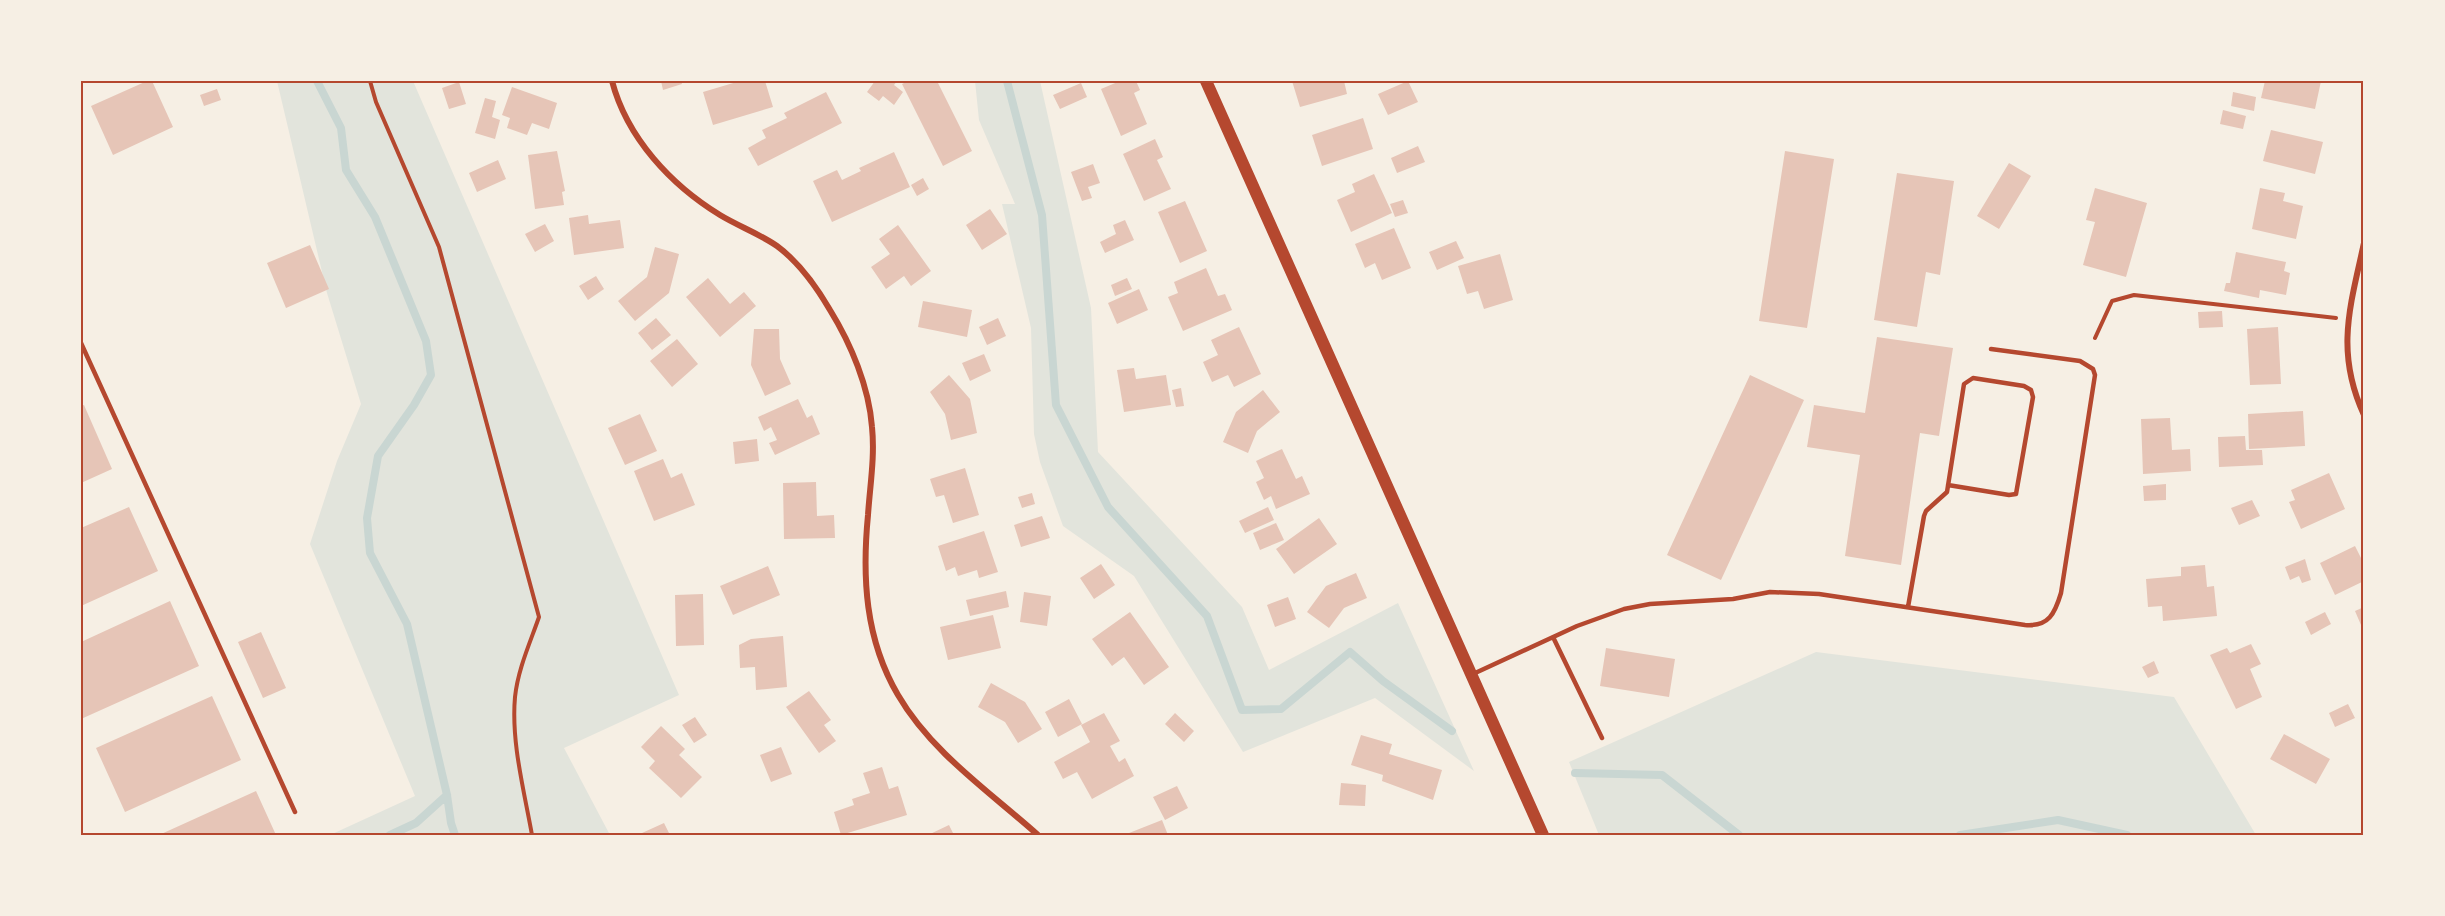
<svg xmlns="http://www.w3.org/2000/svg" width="2445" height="916" font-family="'Titillium Web',sans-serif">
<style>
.green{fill:#e2e4dc}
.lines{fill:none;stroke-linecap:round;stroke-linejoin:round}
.stream{stroke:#c9d6d2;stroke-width:8}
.building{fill:#e6c5b7}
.path{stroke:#b5482f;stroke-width:4}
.service{stroke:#b5482f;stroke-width:4.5}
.minor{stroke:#b5482f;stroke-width:6}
.secondary{stroke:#b5482f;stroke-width:12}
.neatline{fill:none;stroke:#b5482f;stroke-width:2}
</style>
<rect width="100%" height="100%" fill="#f6efe4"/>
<path class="green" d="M277,81H413L679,695L564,748L610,835H330L415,796L310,544L337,461L361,404L327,293Z
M975,81H1040L1091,308L1098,452L1242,607L1269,670L1398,603L1474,771L1375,698L1243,752L1134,576L1063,526L1040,462L1034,434L1031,328L1002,204H1015L979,120Z
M1816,652L2174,697L2256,835H1599L1569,762Z"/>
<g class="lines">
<path class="stream" d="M317,81L341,128L346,170L375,217L426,341L431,375L414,405L378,456L367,518L370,553L407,624L447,795L451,823L455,835
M1007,81L1042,215L1056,405L1108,507L1207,616L1242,710L1281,709L1350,652L1383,681L1452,731
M1575,773L1662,775L1739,835
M390,835L416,823L447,795
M1960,835L2058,820L2127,835"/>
</g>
<path class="building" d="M147,81H152L173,127L113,155L91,106Z
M661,81H681L682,84L663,90Z
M740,81H765L773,107L713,125L703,92Z
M875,81H897L894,85L903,92L894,105L883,96L879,101L867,92Z
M908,81H937L972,151L943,166L902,84Z
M1120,81H1136L1140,90L1134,93L1147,124L1121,136L1101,89Z
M1292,81H1344L1347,94L1300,107Z
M1408,81L1418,102L1388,115L1378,94Z
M2265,81H2321L2315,109L2261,98Z
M459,82L466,104L449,109L442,88Z
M1081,83L1087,97L1060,109L1053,95Z
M512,87L557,103L549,129L532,123L527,135L507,128L510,118L502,115Z
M217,89L221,100L204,106L200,95Z
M826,92L842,123L758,166L748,148L766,138L762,130L787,118L784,113Z
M2233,92L2256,97L2254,111L2231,106Z
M485,98L496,101L492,117L500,120L495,139L475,133Z
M2223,110L2246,116L2243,129L2220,124Z
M1363,118L1373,149L1322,166L1312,135Z
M2271,130L2323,142L2315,174L2263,161Z
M1155,139L1163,157L1157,160L1171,189L1144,201L1123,154Z
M1418,146L1425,162L1397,173L1391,158Z
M557,151L565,191L562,192L564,205L535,209L528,155Z
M1785,151L1834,159L1807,328L1759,321Z
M894,152L910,187L832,222L813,181L837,170L842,180L861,171L859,168Z
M498,160L506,179L477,192L469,173Z
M2009,163L2031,176L1999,229L1977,216Z
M1093,164L1100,183L1088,187L1092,198L1082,201L1071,172Z
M1897,173L1954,181L1940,275L1926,272L1917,327L1874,320Z
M1374,174L1392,213L1351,232L1337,200L1355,192L1352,184Z
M923,178L929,189L917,196L911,185Z
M2095,188L2147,203L2126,277L2083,265L2095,222L2086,220Z
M2260,188L2285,193L2283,201L2303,206L2296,239L2252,229Z
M1403,200L1408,213L1395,217L1390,204Z
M1185,201L1207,251L1180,263L1158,212Z
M990,209L1007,234L982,250L966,225Z
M588,215L589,224L620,220L624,248L574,255L569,218Z
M1125,220L1134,240L1105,253L1100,242L1116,234L1113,225Z
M545,224L554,241L535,252L525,234Z
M898,225L931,271L911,286L904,276L886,289L871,267L890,254L879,239Z
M1394,228L1411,268L1382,280L1375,263L1365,268L1355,244Z
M1456,241L1464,258L1437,270L1429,252Z
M310,245L329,289L286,308L267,263Z
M655,247L679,254L669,293L635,321L618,301L647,277Z
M2236,252L2286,262L2284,271L2290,273L2286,295L2260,290L2259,298L2224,291L2226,283H2230Z
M1500,254L1513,300L1484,309L1478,291L1467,294L1458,266Z
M1206,268L1218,296L1225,294L1232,310L1183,331L1168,297L1178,293L1174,282Z
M596,276L604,289L588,300L579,286Z
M708,278L730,304L744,292L756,306L720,337L686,297Z
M1127,278L1132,289L1115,296L1111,285Z
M1139,289L1148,310L1117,324L1108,303Z
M923,301L972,310L967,337L918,327Z
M2222,311L2223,327L2199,328L2198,312Z
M656,318L671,335L652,350L638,333Z
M998,318L1006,336L987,345L979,327Z
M1239,327L1261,374L1234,387L1228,375L1212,382L1203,362L1218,355L1211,340Z
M2278,327L2281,384L2250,385L2247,329Z
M754,329H779L780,359L791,384L765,396L751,365Z
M1877,337L1953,348L1939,436L1920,433L1901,565L1845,556L1860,455L1807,447L1814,405L1865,413Z
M677,339L698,364L672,387L650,361Z
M984,354L991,371L970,381L962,363Z
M1134,368L1136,379L1166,375L1171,405L1124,412L1117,370Z
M949,375L970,399L977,433L951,440L945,414L930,392Z
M1750,375L1804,400L1721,580L1667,555Z
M1181,388L1184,406L1176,407L1172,390Z
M1263,390L1280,412L1257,431L1248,453L1223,442L1236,412Z
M798,399L807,418L812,415L820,434L775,455L769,443L777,440L771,427L764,431L758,417Z
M84,405L112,469L81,483V406Z
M2303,411L2305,446L2249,449L2248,414Z
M640,414L657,451L625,465L608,428Z
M2170,418L2172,450L2190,449L2191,471L2143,474L2141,419Z
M2245,436L2246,450H2262L2263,465L2219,467L2218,437Z
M757,439L759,461L735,464L733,442Z
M1282,449L1296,479L1302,476L1310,494L1276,509L1271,496L1264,500L1256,482L1264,478L1256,461Z
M663,459L671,478L682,473L695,505L654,521L634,471Z
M965,468L979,515L953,523L944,495L936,497L930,479Z
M2329,473L2345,509L2301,529L2289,502L2295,500L2291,490Z
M816,482L817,516L834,515L835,538L784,539L783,483Z
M2166,484V500L2144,501L2143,486Z
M1032,493L1035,504L1022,508L1018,497Z
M2252,500L2260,516L2239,525L2231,508Z
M129,507L158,571L81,606V528Z
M1268,507L1274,520L1245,533L1239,521Z
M1042,516L1050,538L1021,547L1014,525Z
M1319,518L1337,544L1294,574L1276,549Z
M1276,523L1284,540L1260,550L1253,533Z
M984,531L998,572L979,578L977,570L958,576L955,567L946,571L938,546Z
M2355,546L2364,564V581L2335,595L2320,563Z
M2305,559L2311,580L2302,583L2299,576L2290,580L2285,567Z
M1101,564L1115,585L1094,599L1080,578Z
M2205,565L2207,587L2214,586L2217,616L2163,621L2162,606L2148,607L2146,579L2181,576V567Z
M768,566L780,595L733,615L720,586Z
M1356,573L1367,598L1344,608L1329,628L1307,612L1326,586Z
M1006,591L1009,607L970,616L966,600Z
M1024,592L1051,596L1047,626L1020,622Z
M703,594L704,645L676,646L675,595Z
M1288,597L1296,619L1275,627L1267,605Z
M170,601L199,666L81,719V642Z
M2364,607V632L2355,611Z
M1130,612L1169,667L1144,685L1124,657L1112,666L1092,639Z
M2325,612L2331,624L2311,635L2305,622Z
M993,615L1001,648L948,660L940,627Z
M261,632L286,688L263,698L238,642Z
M783,636L787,687L756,690L755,667L740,668L739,645L751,639Z
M2251,644L2261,664L2250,669L2262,697L2236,709L2210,655L2227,648L2230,653Z
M1606,648L1675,659L1669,697L1600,686Z
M2154,661L2159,673L2148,678L2142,667Z
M991,683L1025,702L1042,729L1018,743L1005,722L978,707Z
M809,691L831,720L824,725L836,741L819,753L786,707Z
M212,696L241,760L125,812L96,748Z
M1069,699L1082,724L1058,737L1045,712Z
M2348,704L2355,718L2335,727L2329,713Z
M1104,713L1120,741L1110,746L1119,762L1125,758L1134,776L1092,799L1077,772L1063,779L1054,762L1090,742L1081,725Z
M1175,713L1194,731L1184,742L1165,724Z
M695,717L707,735L694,743L682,725Z
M661,726L685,749L679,755L702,777L681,798L649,768L655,761L641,747Z
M2284,734L2330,759L2316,784L2270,759Z
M1361,735L1392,744L1389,754L1442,770L1433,800L1382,781L1383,775L1351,765Z
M781,747L792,774L771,782L760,755Z
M882,767L889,789L898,786L907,815L841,835L834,812L854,805L852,799L870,793L863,773Z
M1341,783L1366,785L1365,806L1339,805Z
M1177,786L1188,808L1165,820L1153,797Z
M256,791L276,835H159Z
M1162,820L1168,835H1124Z
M664,823L670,835H643L642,833Z
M949,825L954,835H928Z"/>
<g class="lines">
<path class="path" d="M370,81L376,102L439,247L539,617C530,643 518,669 515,697C511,742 524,790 532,835
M2095,338L2112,301L2134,295L2336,318"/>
<path class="service" d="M81,343L295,812
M1908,607L1924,516L1926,511L1947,492L1964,384L1973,378L2024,386L2031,390L2033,397L2016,494L2009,495L1948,485
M1553,637L1602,738
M1473,674L1577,626L1624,609L1650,604L1733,599L1770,592L1819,594L2025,625C2049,627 2055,613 2061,593L2095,375L2093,369L2080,361L1991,349"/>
<path class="minor" d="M612,81C627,138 671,185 720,215C738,226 760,234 777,246C800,263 816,286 830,310C851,344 869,387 872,427C875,457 870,485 868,515C862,577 865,639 898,695C931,752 990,792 1038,835
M2364,243C2350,307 2335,352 2364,415"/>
<path class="secondary" d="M1206,81L1543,835"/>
</g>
<rect width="2445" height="916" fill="none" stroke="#f6efe4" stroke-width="165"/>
<rect x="82" y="82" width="2280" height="752" class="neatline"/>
</svg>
